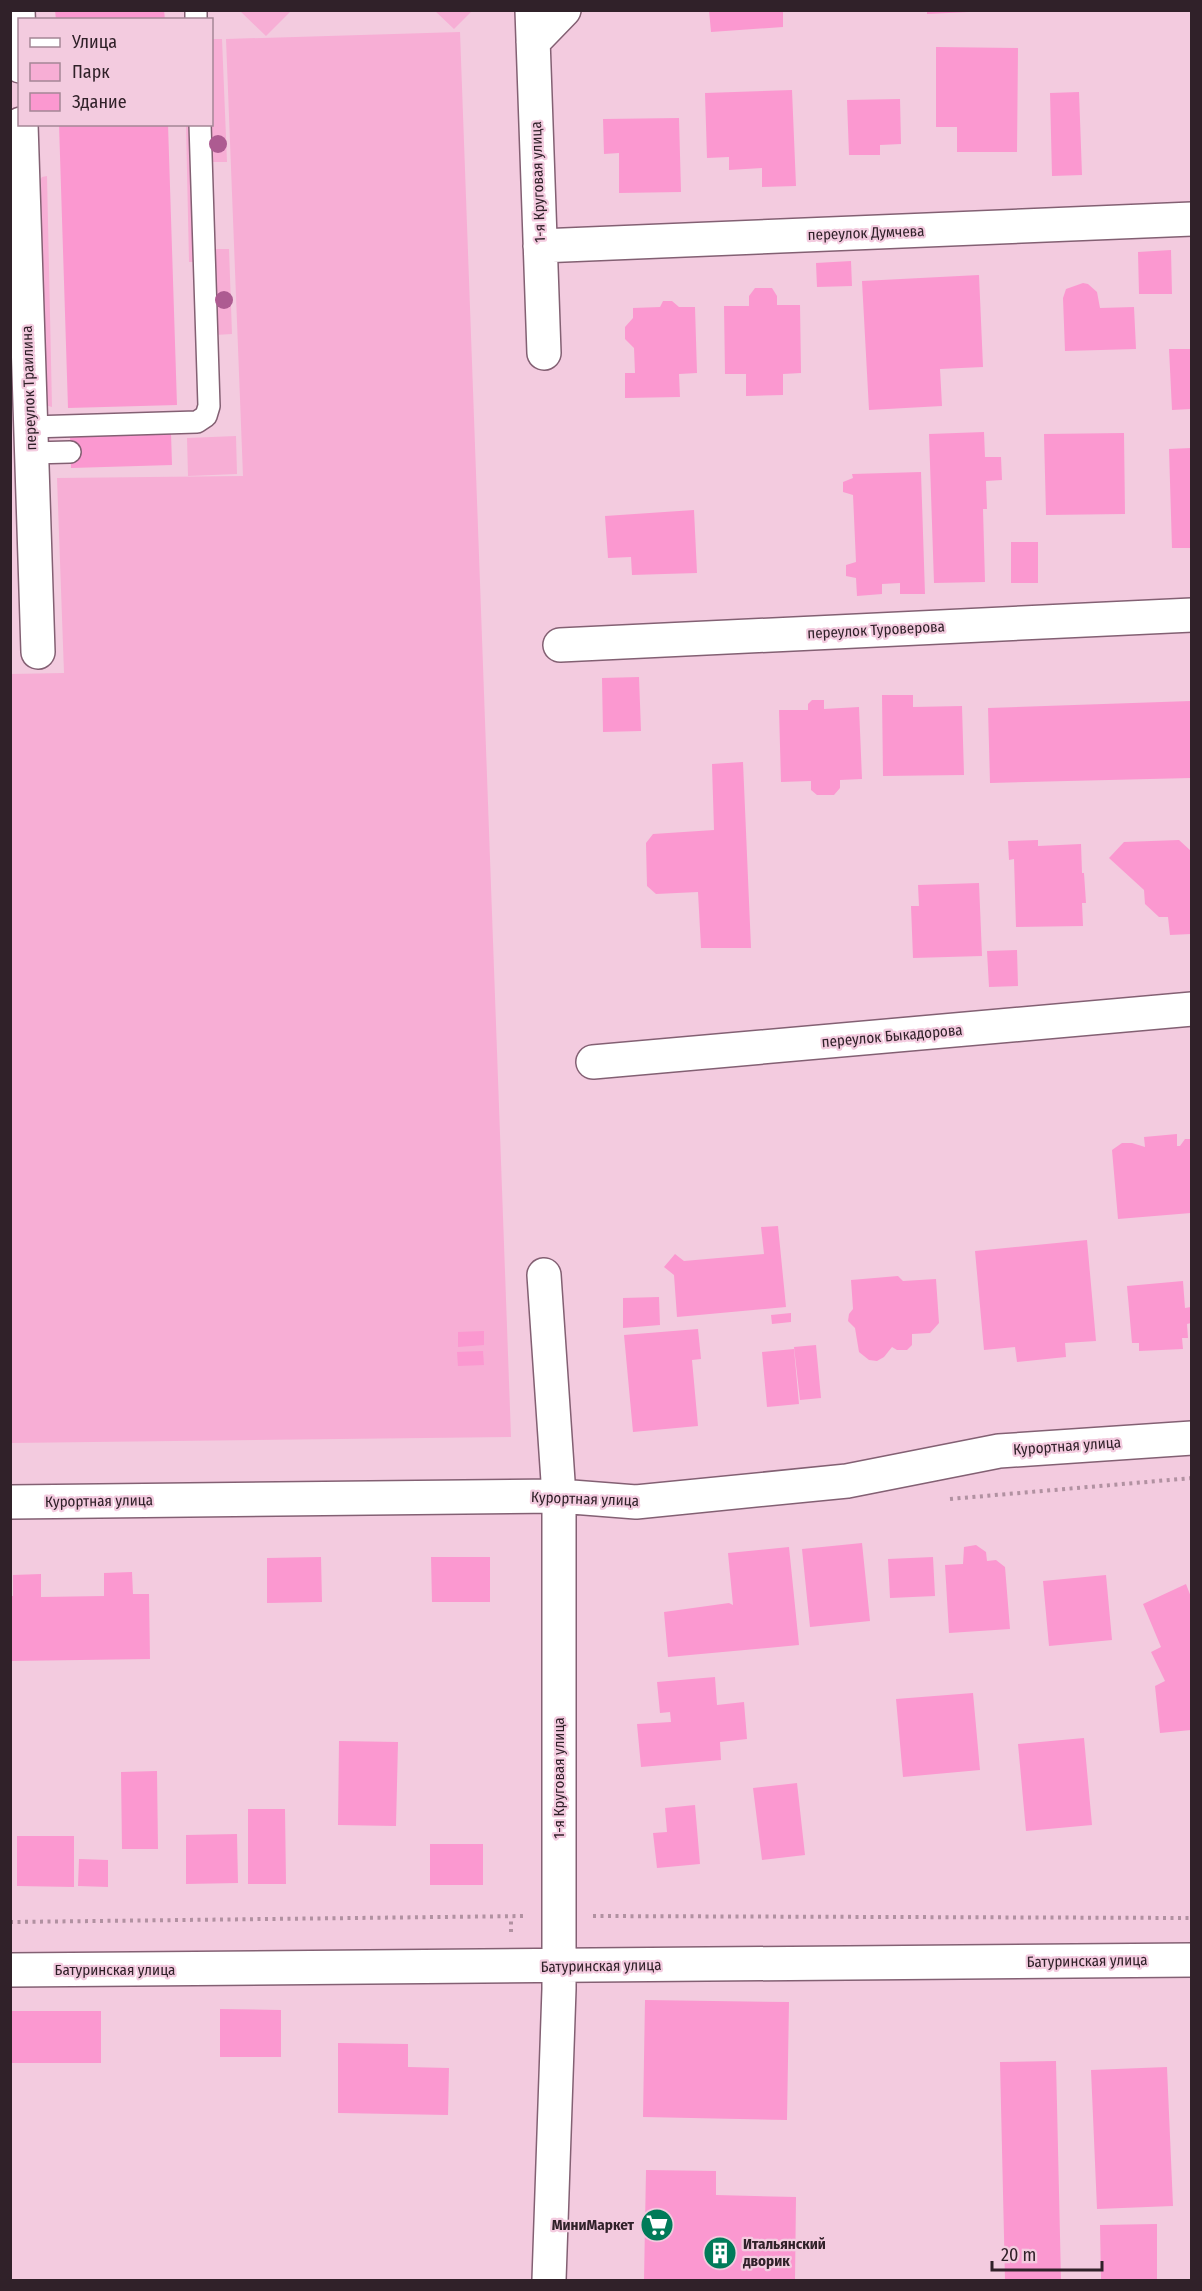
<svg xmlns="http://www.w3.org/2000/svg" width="1202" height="2291" font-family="'Fira Sans Condensed',sans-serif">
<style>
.green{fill:#f7aed5}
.building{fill:#fb98d0}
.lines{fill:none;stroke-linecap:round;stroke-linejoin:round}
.service-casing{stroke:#836073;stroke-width:24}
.minor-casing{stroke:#836073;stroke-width:36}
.path{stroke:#b191a1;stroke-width:4;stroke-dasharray:3 4.5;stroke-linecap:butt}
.service{stroke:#fff;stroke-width:21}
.minor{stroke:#fff;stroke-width:33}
.tree{fill:#ad5b91}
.labels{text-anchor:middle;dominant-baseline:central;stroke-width:4.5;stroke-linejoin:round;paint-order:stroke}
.street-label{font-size:15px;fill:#302129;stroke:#f3cbdf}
.poi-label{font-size:15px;font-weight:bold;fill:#302129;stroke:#f3cbdf;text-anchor:end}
</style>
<rect width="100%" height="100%" fill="#f3cbdf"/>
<path class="green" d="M240,11H291L266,36Z
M435,11H472L454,29Z
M460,32L511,1437L11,1443L10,674L64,673L57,478L243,476L226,39Z
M212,39H222L227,162H209L208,125L212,124Z
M186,125H195L197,262H189Z
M47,176L52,407L45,405L38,183L42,177Z
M212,249H229L232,334L215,335Z
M236,436L237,474L188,476L187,438Z"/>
<path class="building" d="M55,10H164L165,20H56Z
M709,10H783V27L711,32Z
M927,10H969V12L927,14Z
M936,47L1018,48L1017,152H957V127H936Z
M792,90L796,186L762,187V168L729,170V157L707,158L705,93Z
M1079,92L1082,175L1052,176L1050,93Z
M900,99L901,144L880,145V155H849L847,100Z
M679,118L681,192L619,193V153L604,154L603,119Z
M59,124H168L177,405L68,408Z
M1171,250L1172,294H1139L1138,252Z
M851,261L852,286L817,287L816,263Z
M979,275L983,367L940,369L942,406L869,410L862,281Z
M1083,283L1088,284L1097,292L1100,308L1134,307L1136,349L1065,351L1063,298L1066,289Z
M755,288H772L777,296V305H800L801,373L783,374V395L746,396V374H725L724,306H749V296Z
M663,301H672L679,307H695L697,373L679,374L680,397L625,398V373H635L634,348L625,339V327L633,318V308L660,307Z
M1169,349H1191V409L1172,410Z
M984,432L985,457H1001L1002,480L986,481L987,509H983L985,582L934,583L929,434Z
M171,433L172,465L71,468L70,436Z
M1124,433L1125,514L1046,515L1044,434Z
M1191,448V548H1172L1169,449Z
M921,472L925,594H900V583L882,584V594L857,596L856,578L846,576V565L856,562L853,495L843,492V482L853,478L852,474Z
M694,510L697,573L632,575L631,557L608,558L605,516Z
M1011,542H1038V583H1011Z
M639,677L641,731L603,732L602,678Z
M882,695H913V707L962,706L964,775L883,776Z
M812,700H824V709L859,707L862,779L840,780V788L834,795H817L811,790V781L781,782L779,710H808V704Z
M1191,701V778L990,783L988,708Z
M743,762L751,948H701L698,892L656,894L647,886L646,843L653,834L714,830L712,764Z
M1038,840V846L1081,844L1082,873H1084L1086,903H1082L1083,926L1016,927L1014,859L1009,860L1008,841Z
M1179,840L1191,851V934L1170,935L1168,917H1159L1145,904L1144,890L1109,858L1124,842Z
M979,883L982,956L913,958L911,906H919L918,885Z
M1017,950L1018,986L989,987L987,951Z
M1177,1134V1146H1180L1185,1139H1191V1213L1118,1219L1112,1150L1122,1143H1132L1145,1147L1144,1137Z
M778,1226L786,1307L677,1317L674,1275L664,1267L675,1254L684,1261L764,1254L761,1227Z
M1087,1240L1096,1341L1065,1343L1066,1357L1017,1362L1015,1347L984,1350L975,1251Z
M898,1276L903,1281L936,1279L939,1323L930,1333L912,1334V1345L907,1350H897L892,1347L884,1357L877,1361L869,1360L859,1352L855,1328L848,1321L849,1314L853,1309L851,1280Z
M1183,1281L1185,1308L1191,1307V1323L1187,1324L1188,1338H1182L1183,1349L1139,1351V1343H1132L1127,1286Z
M659,1297L660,1325L623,1328V1298Z
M791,1313V1322L772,1324L771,1315Z
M698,1329L701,1359L692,1360L698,1426L633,1432L624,1335Z
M484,1331V1345L458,1347V1332Z
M816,1345L821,1398L800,1400L794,1347Z
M794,1349L799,1404L767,1407L762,1352Z
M483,1351L484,1365L458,1366L457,1352Z
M862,1543L870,1621L810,1627L802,1549Z
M976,1545L986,1552L987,1561L996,1560L1005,1567L1010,1629L949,1633L945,1565L963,1564L964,1547Z
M789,1547L799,1645L668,1657L664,1612L729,1603L733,1605L728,1553Z
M321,1557L322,1602L267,1603V1558Z
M431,1557H490V1602H432Z
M933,1557L935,1596L890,1598L888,1559Z
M132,1572L133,1594H149L150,1659L10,1661V1596H13V1575L41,1574V1597L104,1596V1573Z
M1106,1575L1112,1640L1049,1646L1043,1581Z
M1186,1584L1191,1597V1730L1160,1733L1155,1686L1165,1681L1151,1652L1161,1647L1143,1604Z
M715,1677L717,1705L744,1702L747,1739L720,1742L721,1760L641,1767L637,1724L671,1722L670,1712L660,1713L657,1682Z
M973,1693L980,1770L903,1777L896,1699Z
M1084,1738L1092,1825L1026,1831L1018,1744Z
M339,1741L398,1742L396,1826L338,1825Z
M157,1771L158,1849H122L121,1772Z
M797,1783L805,1855L762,1860L753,1788Z
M695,1805L700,1864L657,1868L653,1833L667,1832L665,1808Z
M248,1809H285L286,1884H248Z
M237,1834L238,1883L186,1884V1835Z
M17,1836H74V1887L17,1886Z
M430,1844H483V1885H430Z
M79,1859L108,1860V1887L78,1886Z
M645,2000L789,2002L787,2120L643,2117Z
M220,2009L281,2010V2057H220Z
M10,2011H101V2063H10Z
M338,2043L408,2044V2067L449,2068L448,2115L338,2113Z
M1056,2061L1061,2280H1005L1000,2062Z
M1167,2067L1173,2206L1097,2209L1091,2070Z
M646,2170L716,2171V2195L796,2197L795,2280H644Z
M1157,2224V2280H1101L1100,2225Z"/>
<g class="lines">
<defs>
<path id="service" d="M196,10V20
M31,427L197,422L206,416L209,406L200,124
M31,453L70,452"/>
<path id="minor" d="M18,10L20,66
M532,10L544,353
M533,42L564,10
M21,124L38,652
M540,246L1192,219
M560,645L1192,615
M593,1062L1192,1009
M544,1275L559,1496V1989L549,2280
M10,1502L559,1496L636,1502L847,1481L999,1451L1192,1438
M10,1970L1192,1960"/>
</defs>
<use href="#service" class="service-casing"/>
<use href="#minor" class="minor-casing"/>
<path class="path" d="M950,1499L1192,1478
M593,1916L1192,1918
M10,1922L526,1916
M511,1932V1917"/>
<use href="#service" class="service"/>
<use href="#minor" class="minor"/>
</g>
<g class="tree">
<circle cx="218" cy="144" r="9"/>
<circle cx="224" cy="300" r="9"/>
</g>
<defs>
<symbol id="supermarket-disc" viewBox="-11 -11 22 22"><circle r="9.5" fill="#007b59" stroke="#f3cbdf"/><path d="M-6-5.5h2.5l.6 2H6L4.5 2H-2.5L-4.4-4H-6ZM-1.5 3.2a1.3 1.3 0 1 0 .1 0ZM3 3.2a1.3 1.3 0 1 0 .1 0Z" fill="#fff"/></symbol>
<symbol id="building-disc" viewBox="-11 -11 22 22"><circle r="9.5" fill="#007b59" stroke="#f3cbdf"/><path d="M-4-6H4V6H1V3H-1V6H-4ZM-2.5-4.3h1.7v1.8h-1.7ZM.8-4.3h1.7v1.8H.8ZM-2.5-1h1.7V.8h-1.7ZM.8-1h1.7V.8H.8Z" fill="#fff"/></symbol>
</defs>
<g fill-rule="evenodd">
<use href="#supermarket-disc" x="638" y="2206" width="38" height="38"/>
<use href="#building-disc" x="701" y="2234" width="38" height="38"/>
</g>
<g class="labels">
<g class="street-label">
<text transform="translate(538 182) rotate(-92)">1-я Круговая улица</text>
<text transform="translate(866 233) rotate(-2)">переулок Думчева</text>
<text transform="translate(29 388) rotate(-92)">переулок Траилина</text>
<text transform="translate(876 630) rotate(-3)">переулок Туроверова</text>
<text transform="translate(892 1036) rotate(-5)">переулок Быкадорова</text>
<text transform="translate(1067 1446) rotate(-4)">Курортная улица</text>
<text transform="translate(585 1499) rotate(2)">Курортная улица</text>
<text transform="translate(99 1501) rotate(-1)">Курортная улица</text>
<text transform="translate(559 1778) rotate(-90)">1-я Круговая улица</text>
<text transform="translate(1087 1961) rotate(-1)">Батуринская улица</text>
<text transform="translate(601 1966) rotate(-1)">Батуринская улица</text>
<text x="115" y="1970">Батуринская улица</text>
</g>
<g class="poi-label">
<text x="634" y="2225">МиниМаркет</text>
<text x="743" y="2244" text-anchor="start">Итальянский<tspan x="743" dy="17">дворик</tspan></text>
</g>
</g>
<rect width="1202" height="2291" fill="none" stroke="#302129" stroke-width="24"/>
<rect x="18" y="18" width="195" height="108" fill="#f3cbdf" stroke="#a58796" stroke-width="1.5"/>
<rect x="30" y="38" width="30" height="9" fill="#ffffff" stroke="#a58796" stroke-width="1.5"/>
<text x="72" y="48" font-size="18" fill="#302129">Улица</text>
<rect x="30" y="63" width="30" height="18" fill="#f7aed5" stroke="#a58796" stroke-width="1.5"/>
<text x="72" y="78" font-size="18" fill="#302129">Парк</text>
<rect x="30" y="93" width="30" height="18" fill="#fb98d0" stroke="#a58796" stroke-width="1.5"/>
<text x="72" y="108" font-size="18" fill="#302129">Здание</text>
<path d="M992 2261v9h110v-9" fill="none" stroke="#302129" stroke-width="3"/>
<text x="1001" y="2261" font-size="18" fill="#302129" stroke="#f3cbdf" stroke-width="4.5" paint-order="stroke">20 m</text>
</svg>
